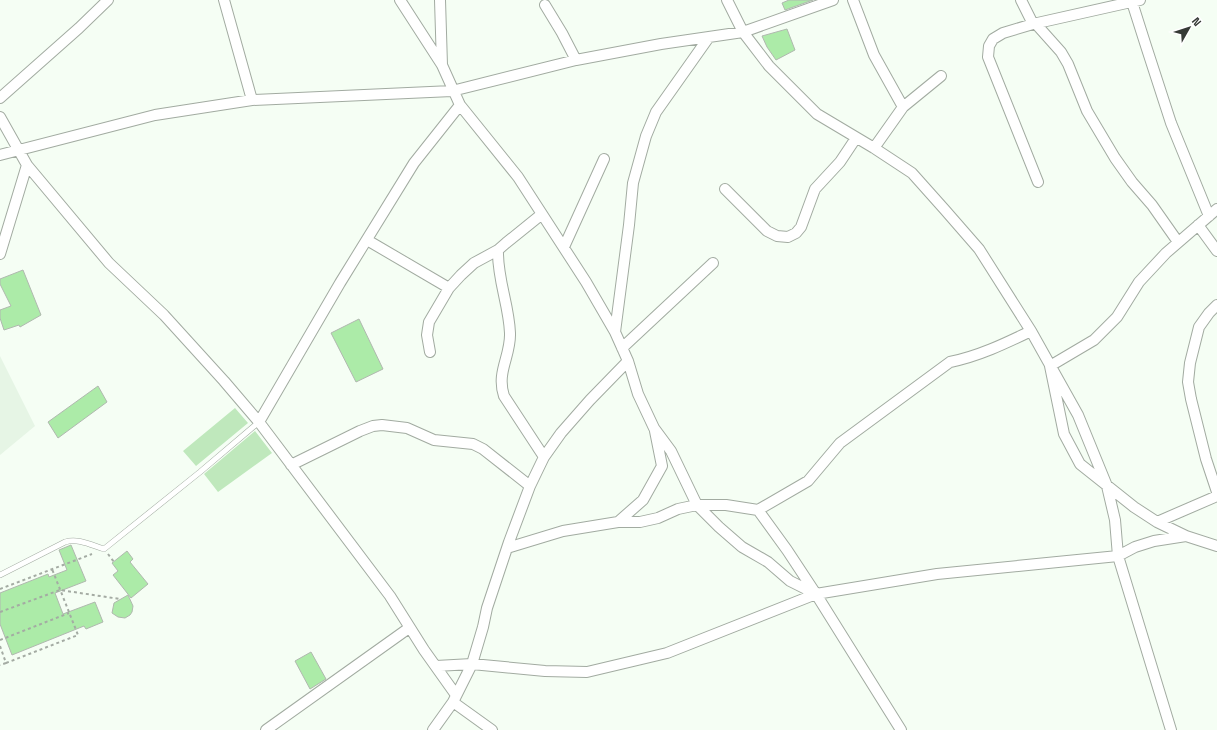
<svg xmlns="http://www.w3.org/2000/svg" width="1217" height="730" font-family="'Space Grotesk',sans-serif">
<style>
.built{fill:#e6f5e5}
.green{fill:#bfe8bc}
.building{fill:#aceba8;stroke:#b0b8af}
.lines{fill:none;stroke-linecap:round;stroke-linejoin:round}
.lane-casing{stroke:#a2aba1;stroke-width:6}
.street-casing{stroke:#a2aba1;stroke-width:12}
.path{stroke:#a4aba3;stroke-width:2;stroke-dasharray:3 3;stroke-linecap:butt}
.lane{stroke:#fff;stroke-width:5}
.street{stroke:#fff;stroke-width:10}
</style>
<rect width="100%" height="100%" fill="#f5fef4"/>
<path class="built" d="M0,356L35,426L0,455Z"/>
<path class="green" d="M235,408L248,423L196,466L183,451Z
M255,431L272,453L218,492L204,474Z"/>
<path class="building" d="M789,0H813L785,10L782,3Z
M787,29L795,50L776,60L767,47L762,36Z
M23,270L41,315L20,327L19,325L4,330L0,318V310L11,306L0,284V279Z
M359,319L383,369L356,382L331,333Z
M98,386L107,402L58,438L48,422Z
M71,545L86,581L55,593L63,614L95,602L103,622L86,629L84,626L12,655L0,624V593L48,574L49,577L67,570L59,550Z
M127,551L133,559L130,562L148,584L131,598L113,575L118,571L112,563Z
M128,595L133,606L132,612L130,615L125,618L118,617L112,613L114,603Z
M311,652L326,679L310,689L295,661Z"/>
<g class="lines">
<defs>
<path id="lane" d="M0,575L65,542C78,538 91,545 104,549L200,472L259,422"/>
<path id="street" d="M224,0L252,100
M400,0L442,65L460,105L518,177L586,282L615,332L628,361L638,394L654,428L671,451L697,505L719,527L742,547L768,562L790,581L816,594
M440,0L442,65
M727,0L743,32L769,66L817,114L874,148L912,173L945,210L979,249L1031,331L1078,415L1107,486L1115,520L1118,556L1171,730
M853,0L874,55L903,107
M1021,0L1033,24
M1132,2L1146,46L1171,123L1209,216
M545,5L562,33L576,60
M1036,24L1061,52L1068,64L1087,111L1115,158L1132,182L1152,205L1178,242
M0,98L79,28L108,0
M0,117L27,165L109,263L164,315L224,381L259,422L390,596L424,650L456,695
M874,148L903,107L941,76
M0,155L155,115L252,100L452,91L576,60L661,44L743,32L833,0
M1038,182L988,57L989,46L993,39L1003,33L1033,24L1140,0
M725,189L767,231L777,236L788,237L796,233L801,227L815,189L840,162L856,138
M1217,209L1166,253L1139,282L1117,317L1094,340L1050,366L1064,434L1080,464L1134,507L1157,522L1186,536L1217,546
M542,214L506,243L498,250C497,278 509,305 510,333C511,356 496,372 504,396L544,457
M1198,225L1217,251
M367,240L449,288
M564,247L604,159
M0,254L27,165
M1217,305L1209,313L1199,327L1190,363L1188,382L1191,399L1206,459L1217,492
M615,332L629,225L633,183L646,136L656,112L709,37
M622,348L713,263
M430,352L427,335L429,322L449,288L461,275L474,263L498,250
M259,422L340,283L414,163L460,105
M291,465L360,431L373,426L382,425L407,428L434,440L473,444L483,449L530,486
M758,510L787,550L816,594L901,730
M618,522L643,500L662,466L655,431
M1157,522L1217,496
M507,548L563,531L618,522H640L658,518L678,509L697,505H726L758,510L808,481L840,443L950,362C979,356 1004,344 1031,331
M436,666L472,664L545,671L587,672L667,653L816,594L937,574L1118,556L1135,547L1154,541L1186,536
M453,702L492,730
M266,730L409,628
M433,730L453,702L472,664L483,627L487,608L509,542L530,486L544,457L561,433L590,400L628,361"/>
</defs>
<use href="#lane" class="lane-casing"/>
<use href="#street" class="street-casing"/>
<path class="path" d="M108,554L114,562
M0,589L92,554
M0,612L60,590L120,599
M0,640L69,613
M0,646L6,663L0,665
M6,663L78,635L52,569"/>
<use href="#lane" class="lane"/>
<use href="#street" class="street"/>
</g>
<g transform="translate(1189 28) rotate(51)" stroke="#ffffff" stroke-width="3" paint-order="stroke">
<path d="M0-3L7 15L0 10L-7 15Z" fill="#363a36"/>
<text y="-6" font-size="11" font-weight="bold" text-anchor="middle" fill="#363a36">N</text>
</g>
</svg>
